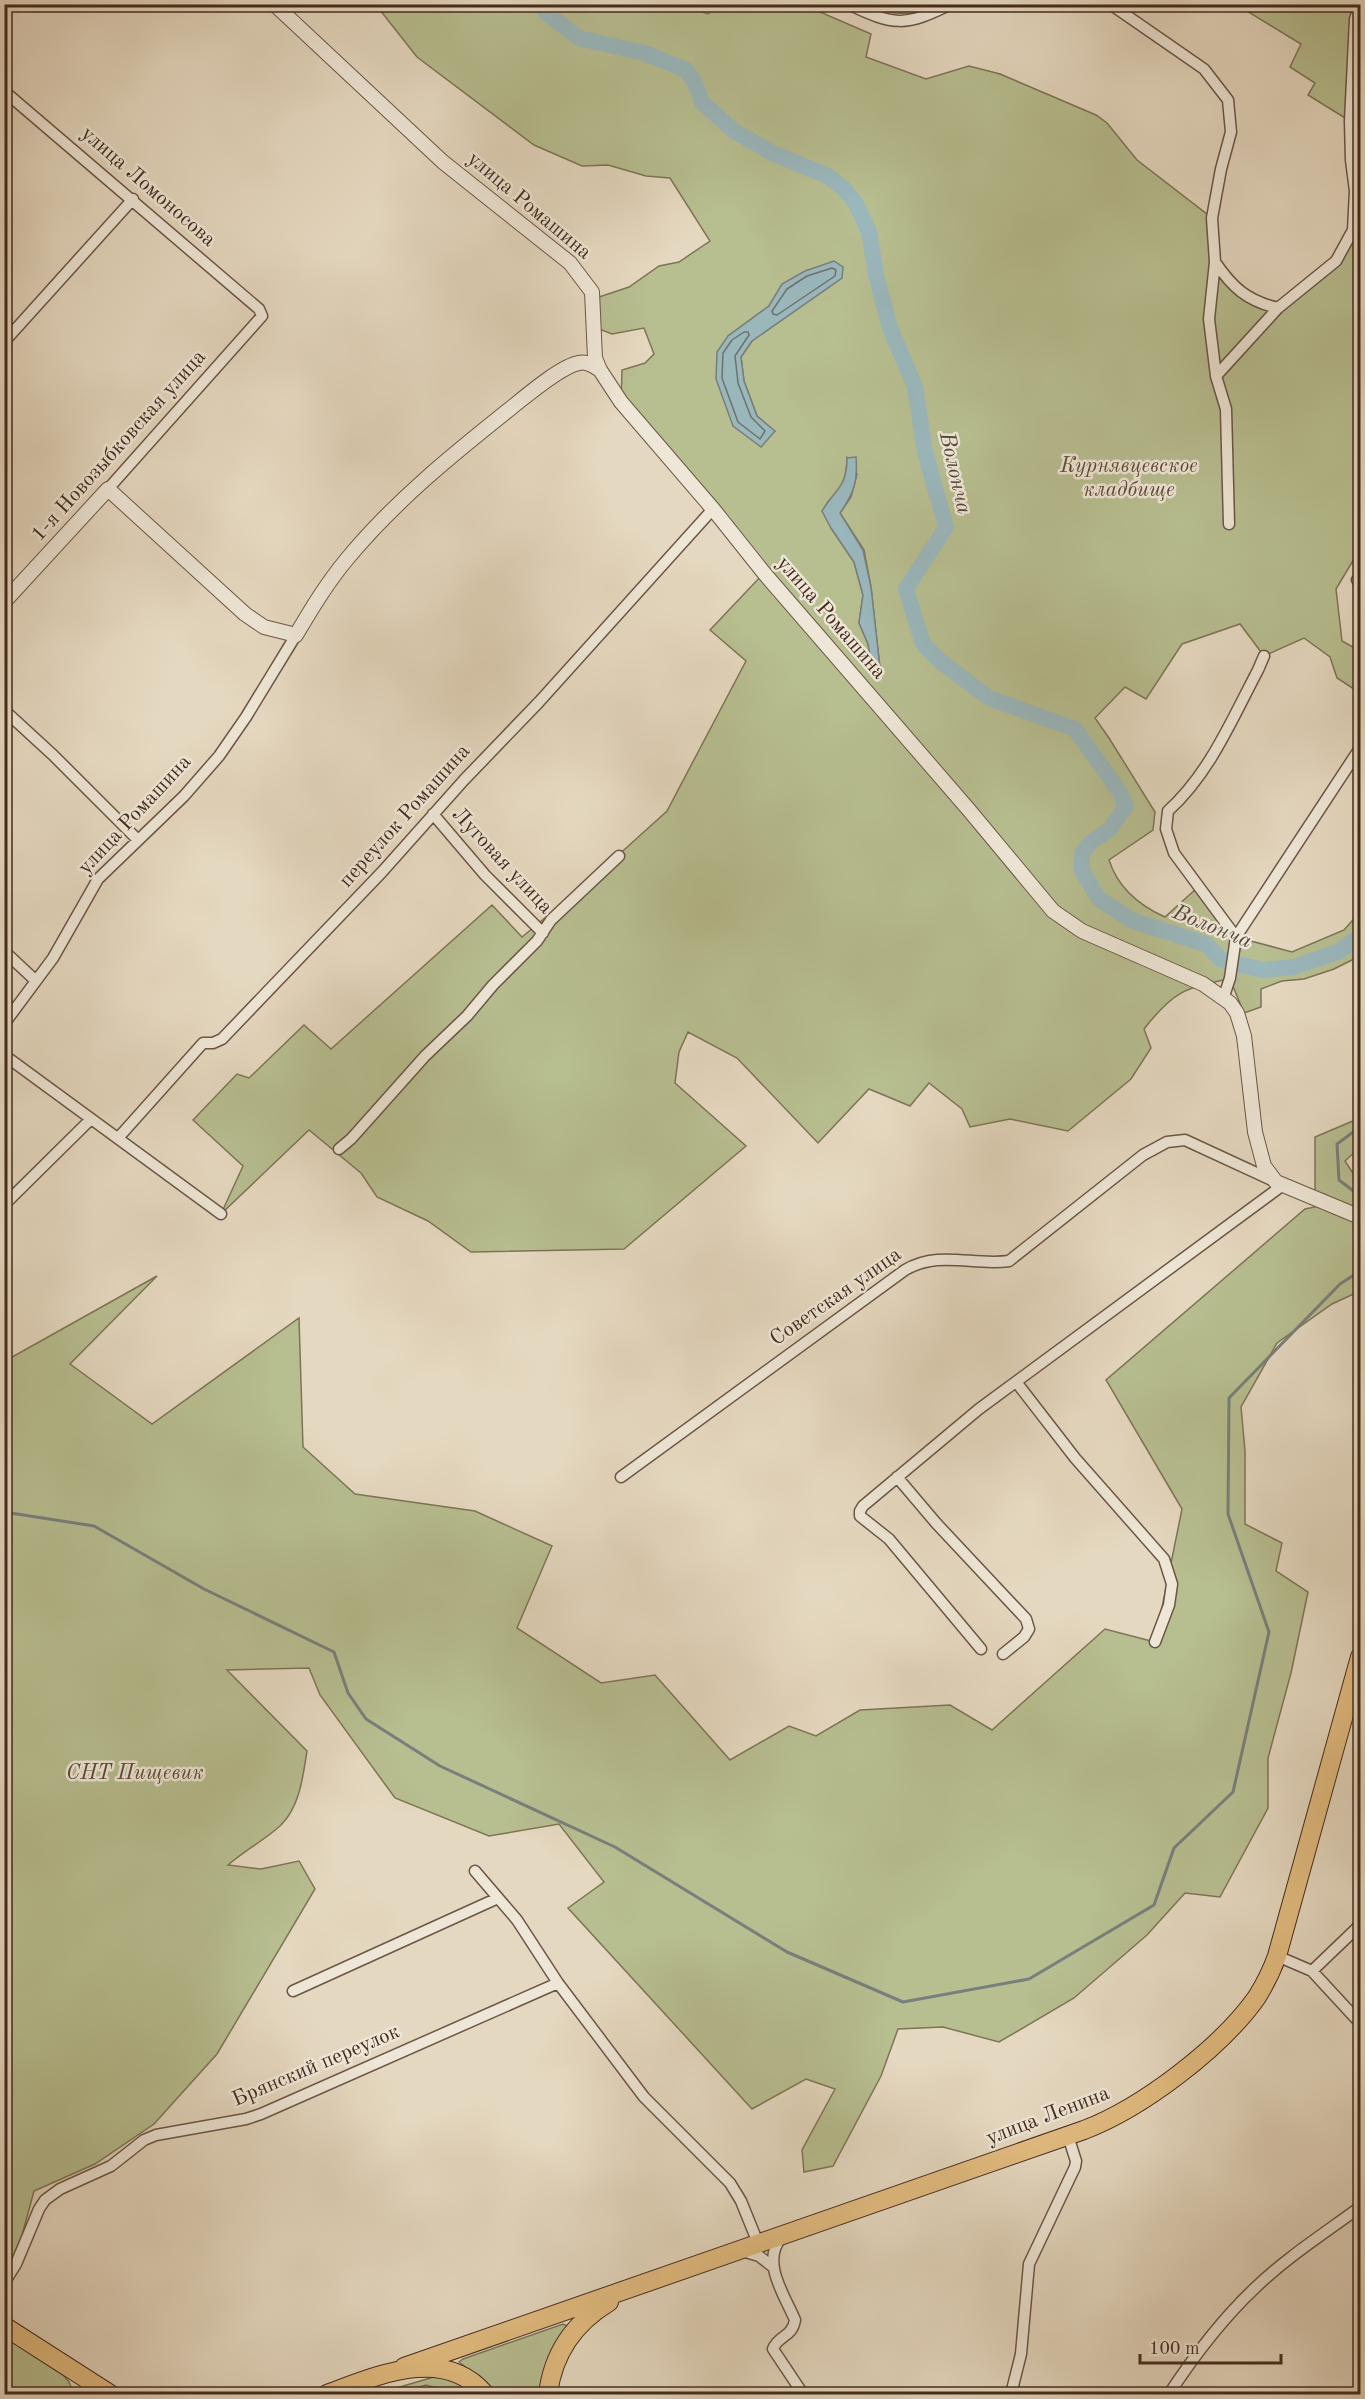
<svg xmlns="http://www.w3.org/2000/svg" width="1365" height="2399" font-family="'Old Standard TT',serif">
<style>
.green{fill:#b7be90;stroke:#7e7456;stroke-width:1.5;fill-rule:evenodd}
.water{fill:#9ab7bc;stroke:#787f7c;stroke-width:1.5}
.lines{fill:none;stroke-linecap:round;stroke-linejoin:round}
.shore{stroke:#6f716c;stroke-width:1.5}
.stream{stroke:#787f7c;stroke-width:3}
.river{stroke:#9ab7bc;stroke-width:16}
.minor-casing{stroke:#6c5646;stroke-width:13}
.tertiary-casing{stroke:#6c5646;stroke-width:16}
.primary-casing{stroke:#442b1d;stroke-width:20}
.trunk-casing{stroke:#442b1d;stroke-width:20}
.minor{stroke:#eee6d6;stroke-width:10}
.tertiary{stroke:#eee6d6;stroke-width:14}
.primary{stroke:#e2bc80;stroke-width:18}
.trunk{stroke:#e2bc80;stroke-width:18}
.labels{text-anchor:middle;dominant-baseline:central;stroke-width:5;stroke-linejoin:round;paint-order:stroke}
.street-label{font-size:21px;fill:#442b1d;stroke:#eee6d6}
.park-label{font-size:21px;font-style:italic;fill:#5b4834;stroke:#eee6d6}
.water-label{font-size:22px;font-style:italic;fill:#55473d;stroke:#eee6d6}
</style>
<rect width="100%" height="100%" fill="#e5d8c0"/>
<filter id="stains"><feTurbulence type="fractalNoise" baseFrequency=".00333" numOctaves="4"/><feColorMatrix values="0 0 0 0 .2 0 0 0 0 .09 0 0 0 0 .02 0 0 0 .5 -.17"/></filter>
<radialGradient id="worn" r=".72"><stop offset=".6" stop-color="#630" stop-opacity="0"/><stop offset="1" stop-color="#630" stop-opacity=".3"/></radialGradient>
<path class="green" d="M680,4L708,14L719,5H804L871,34L866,57L926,79L969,66L1000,74L1096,115L1107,123L1137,160L1212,218L1215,262L1229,283L1278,308L1319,277L1353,230L1350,121L1308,95L1315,83L1290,67L1301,44L1237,5H1360V549L1336,589L1342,641L1360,651V693L1337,678L1330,657L1304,638L1264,656L1240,624L1182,644L1146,699L1125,687L1095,718L1109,738L1155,812L1153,830L1109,860C1118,888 1138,905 1165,917L1198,887L1236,937L1292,952L1344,930L1360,912V956L1334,969L1304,979L1282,981L1261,989V1007L1244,1013L1230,979C1185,987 1173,992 1144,1029L1151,1048L1131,1079L1068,1131L1010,1119L970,1127L962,1109L929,1083L910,1106L869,1089L818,1143L737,1058L688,1032L679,1052L675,1083L746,1146L624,1249L471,1252L428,1221L377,1197L361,1173L309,1130L221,1214L243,1166L193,1120L237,1074L249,1078L304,1025L331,1049L492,905L522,937L594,877L667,811L746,661L710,630L764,573L621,402L622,370L645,363L654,354L644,328L612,334L594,327L593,299L629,287L659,266L679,262L710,241L670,178L646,176L608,165L582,166L534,145L417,57L376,5ZM783,284L773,325L752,341L741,357L744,381L757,416L774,431L733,426L728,336L769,306ZM847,458L857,474L851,497L840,513L864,550L871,587L880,668L874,671L868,644L859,623L863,595L854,562L831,528L827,503C841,489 847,479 847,458Z
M890,5H941C923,14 905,16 885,11Z
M1360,1118V1147L1345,1161L1360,1184V1291L1332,1304L1277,1343L1241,1407L1245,1451V1524L1282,1543L1276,1571L1308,1592L1291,1673L1268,1758V1808L1220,1897L1185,1893L1147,1935L1074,1998L999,2042L943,2027L898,2029L881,2076L833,2166L804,2172L802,2150L835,2089L806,2079L752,2109L568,1908L604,1882L559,1824L489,1836L395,1798L320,1695L309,1668L227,1670L307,1751C303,1776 300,1806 281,1825C265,1840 245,1850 228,1865L261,1869L299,1861L315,1889L217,2054L154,2124L95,2164L34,2191L15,2261L5,2276V1361L157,1276L70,1364L152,1424L299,1318L303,1447L355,1494L475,1511L552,1546L517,1628L601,1683L655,1675L730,1760L789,1726L816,1736L860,1710L950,1705L992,1730L1105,1629L1155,1642L1182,1509L1106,1380L1305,1209L1315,1207V1137Z
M563,2324L567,2326L548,2358L540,2394H495L476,2375L459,2362L463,2359Z
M4,2337L63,2375L69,2382L74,2394H5Z
M437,2376L453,2378L475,2394H459L426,2385L397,2394H376Z"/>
<path class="water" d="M834,261L843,267L842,278L752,341L741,357L744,381L757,416L775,431L761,447L733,426L716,379L717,352L728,336L769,306L782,284L805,271Z
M856,457C858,481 854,493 840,513L863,550L871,587L880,668L873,671L868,644L859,623L863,595L854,562L831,528L822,511C835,489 847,488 847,458Z"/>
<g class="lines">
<path class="shore" d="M832,268L836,270L835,276L777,315L773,314L772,311L787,289L807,276Z
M744,332H748L749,335L735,356L738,383L751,417L765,431L760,439L738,422L722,378L723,353L732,340Z"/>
<path class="stream" d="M1360,1127L1337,1144L1339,1180L1360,1196
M4,1512L94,1526L204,1589L334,1652L348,1693L366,1719L440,1766L615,1847L787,1952L903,2002L1029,1979L1154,1905L1174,1848L1233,1792L1269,1632L1228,1514L1229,1398L1340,1284L1360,1271"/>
<path class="river" d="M540,4L545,12L579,38L644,53L686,70L694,81L702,102L734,131L772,153L828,176L844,189L855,202L869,232L876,275L890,328L915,387L925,452L946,527L906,589L923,644L940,661L989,698L1075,729L1119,791L1126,806L1110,829L1091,842L1082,853V871L1099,899L1133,921L1206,944L1220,959L1233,963L1263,970L1294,967L1338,952L1360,936"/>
<defs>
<path id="minor" d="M848,4C894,26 905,27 951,4
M1110,4L1204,69L1228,100L1231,132L1221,169L1212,218L1215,262L1209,319L1216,376L1226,409L1229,524
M4,91L259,309L262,316L108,489
M1215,262C1232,287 1247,301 1278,308
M4,342L133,199
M1216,376L1278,308L1336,261L1353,230L1355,191L1351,160L1350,121L1355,19L1360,4
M1357,580L1360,583
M4,710L53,755L138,840
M433,814L485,875L543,933
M1236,937L1360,748
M4,951L36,981
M1224,996L1230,978L1236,937L1174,853L1166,829L1168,811C1210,773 1232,719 1258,670L1264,656
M4,1024L53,958L98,879L184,796L219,756L246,717L296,635
M4,1055L221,1214
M119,1137L203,1043H213L222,1039L382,872L464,780L539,702L713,509
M339,1149L351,1139L425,1056L467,1016L493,985L537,941L551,920L619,856
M4,1205L91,1119
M1017,1383L1075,1458L1164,1559L1172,1584L1169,1605L1155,1642
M621,1477L905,1270C939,1250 973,1266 1009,1261L1143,1155L1167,1142L1185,1140L1276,1182
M897,1477L936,1523L1026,1619L1029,1629L1024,1637L1003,1654
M981,1649L889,1539L860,1516V1511L863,1506L979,1409L1283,1185
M475,1871L517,1920L558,1983L644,2097L730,2183L741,2201L758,2243
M1277,1956L1312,1971L1360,2023
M1312,1971L1360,1925
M293,1991L498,1898
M782,2237C760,2261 785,2296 795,2320C792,2338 778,2335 773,2349L803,2394
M742,2251L759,2256L773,2267
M4,2283L16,2264L39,2209L45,2200L60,2189L111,2166L144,2140L156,2135L246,2119L261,2114L558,1983
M1011,2394L1021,2354L1029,2264L1075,2167L1076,2161L1068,2136
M1169,2394C1194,2356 1222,2319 1255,2288C1287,2257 1325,2233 1360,2207"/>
<path id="tertiary" d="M274,4L443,162L570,263L592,292L595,358L600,370L621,402L713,509L764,573L969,810L1053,911L1082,931L1203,984L1230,1003L1237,1013L1244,1036L1255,1132L1264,1166L1276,1182L1360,1217
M4,602L108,489L245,614L264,627L296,635C312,608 327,583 347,559C395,501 452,455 511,408C526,396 561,366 579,363C586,361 594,366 600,370"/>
<path id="primary" d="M404,2367L1084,2130C1142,2108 1221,2048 1257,1997C1265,1984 1272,1970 1277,1956L1360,1657
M548,2394C553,2354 574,2323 609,2302"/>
<path id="trunk" d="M4,2326L110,2394
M327,2394C376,2376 444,2345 485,2394"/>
</defs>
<use href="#minor" class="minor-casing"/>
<use href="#tertiary" class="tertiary-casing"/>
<use href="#primary" class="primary-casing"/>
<use href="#trunk" class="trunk-casing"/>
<use href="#minor" class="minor"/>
<use href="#tertiary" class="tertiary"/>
<use href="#primary" class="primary"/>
<use href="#trunk" class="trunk"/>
</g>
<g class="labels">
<g class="street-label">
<text transform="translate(148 187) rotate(41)">улица Ломоносова</text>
<text transform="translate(529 206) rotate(40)">улица Ромашина</text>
<text transform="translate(119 446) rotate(-48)">1-я Новозыбковская улица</text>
<text transform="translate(831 618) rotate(49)">улица Ромашина</text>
<text transform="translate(135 815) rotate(-47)">улица Ромашина</text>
<text transform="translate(405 816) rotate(-48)">переулок Ромашина</text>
<text transform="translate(502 861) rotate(47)">Луговая улица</text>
<text transform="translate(836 1297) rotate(-35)">Советская улица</text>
<text transform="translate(316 2066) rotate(-23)">Брянский переулок</text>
<text transform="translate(1048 2116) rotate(-21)">улица Ленина</text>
</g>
<g class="park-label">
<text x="1129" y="466">Курнявцевское<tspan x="1129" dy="24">кладбище</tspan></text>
<text x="135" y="1773">СНТ Пищевик</text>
</g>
<g class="water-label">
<text transform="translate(955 473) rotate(77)">Волонча</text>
<text transform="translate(1212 927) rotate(22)">Волонча</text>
</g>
</g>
<rect width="1365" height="2399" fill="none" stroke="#e5d8c0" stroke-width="24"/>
<rect x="6" y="6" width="1353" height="2387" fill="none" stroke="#442b1d" stroke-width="3"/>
<rect x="12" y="12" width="1341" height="2375" fill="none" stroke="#442b1d" stroke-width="1.5"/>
<path d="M1140 2354v9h141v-9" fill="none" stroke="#442b1d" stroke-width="3"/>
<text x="1149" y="2354" font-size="18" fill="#442b1d" stroke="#eee6d6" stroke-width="4.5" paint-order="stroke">100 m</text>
<rect width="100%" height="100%" filter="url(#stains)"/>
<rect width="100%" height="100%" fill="url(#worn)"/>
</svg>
